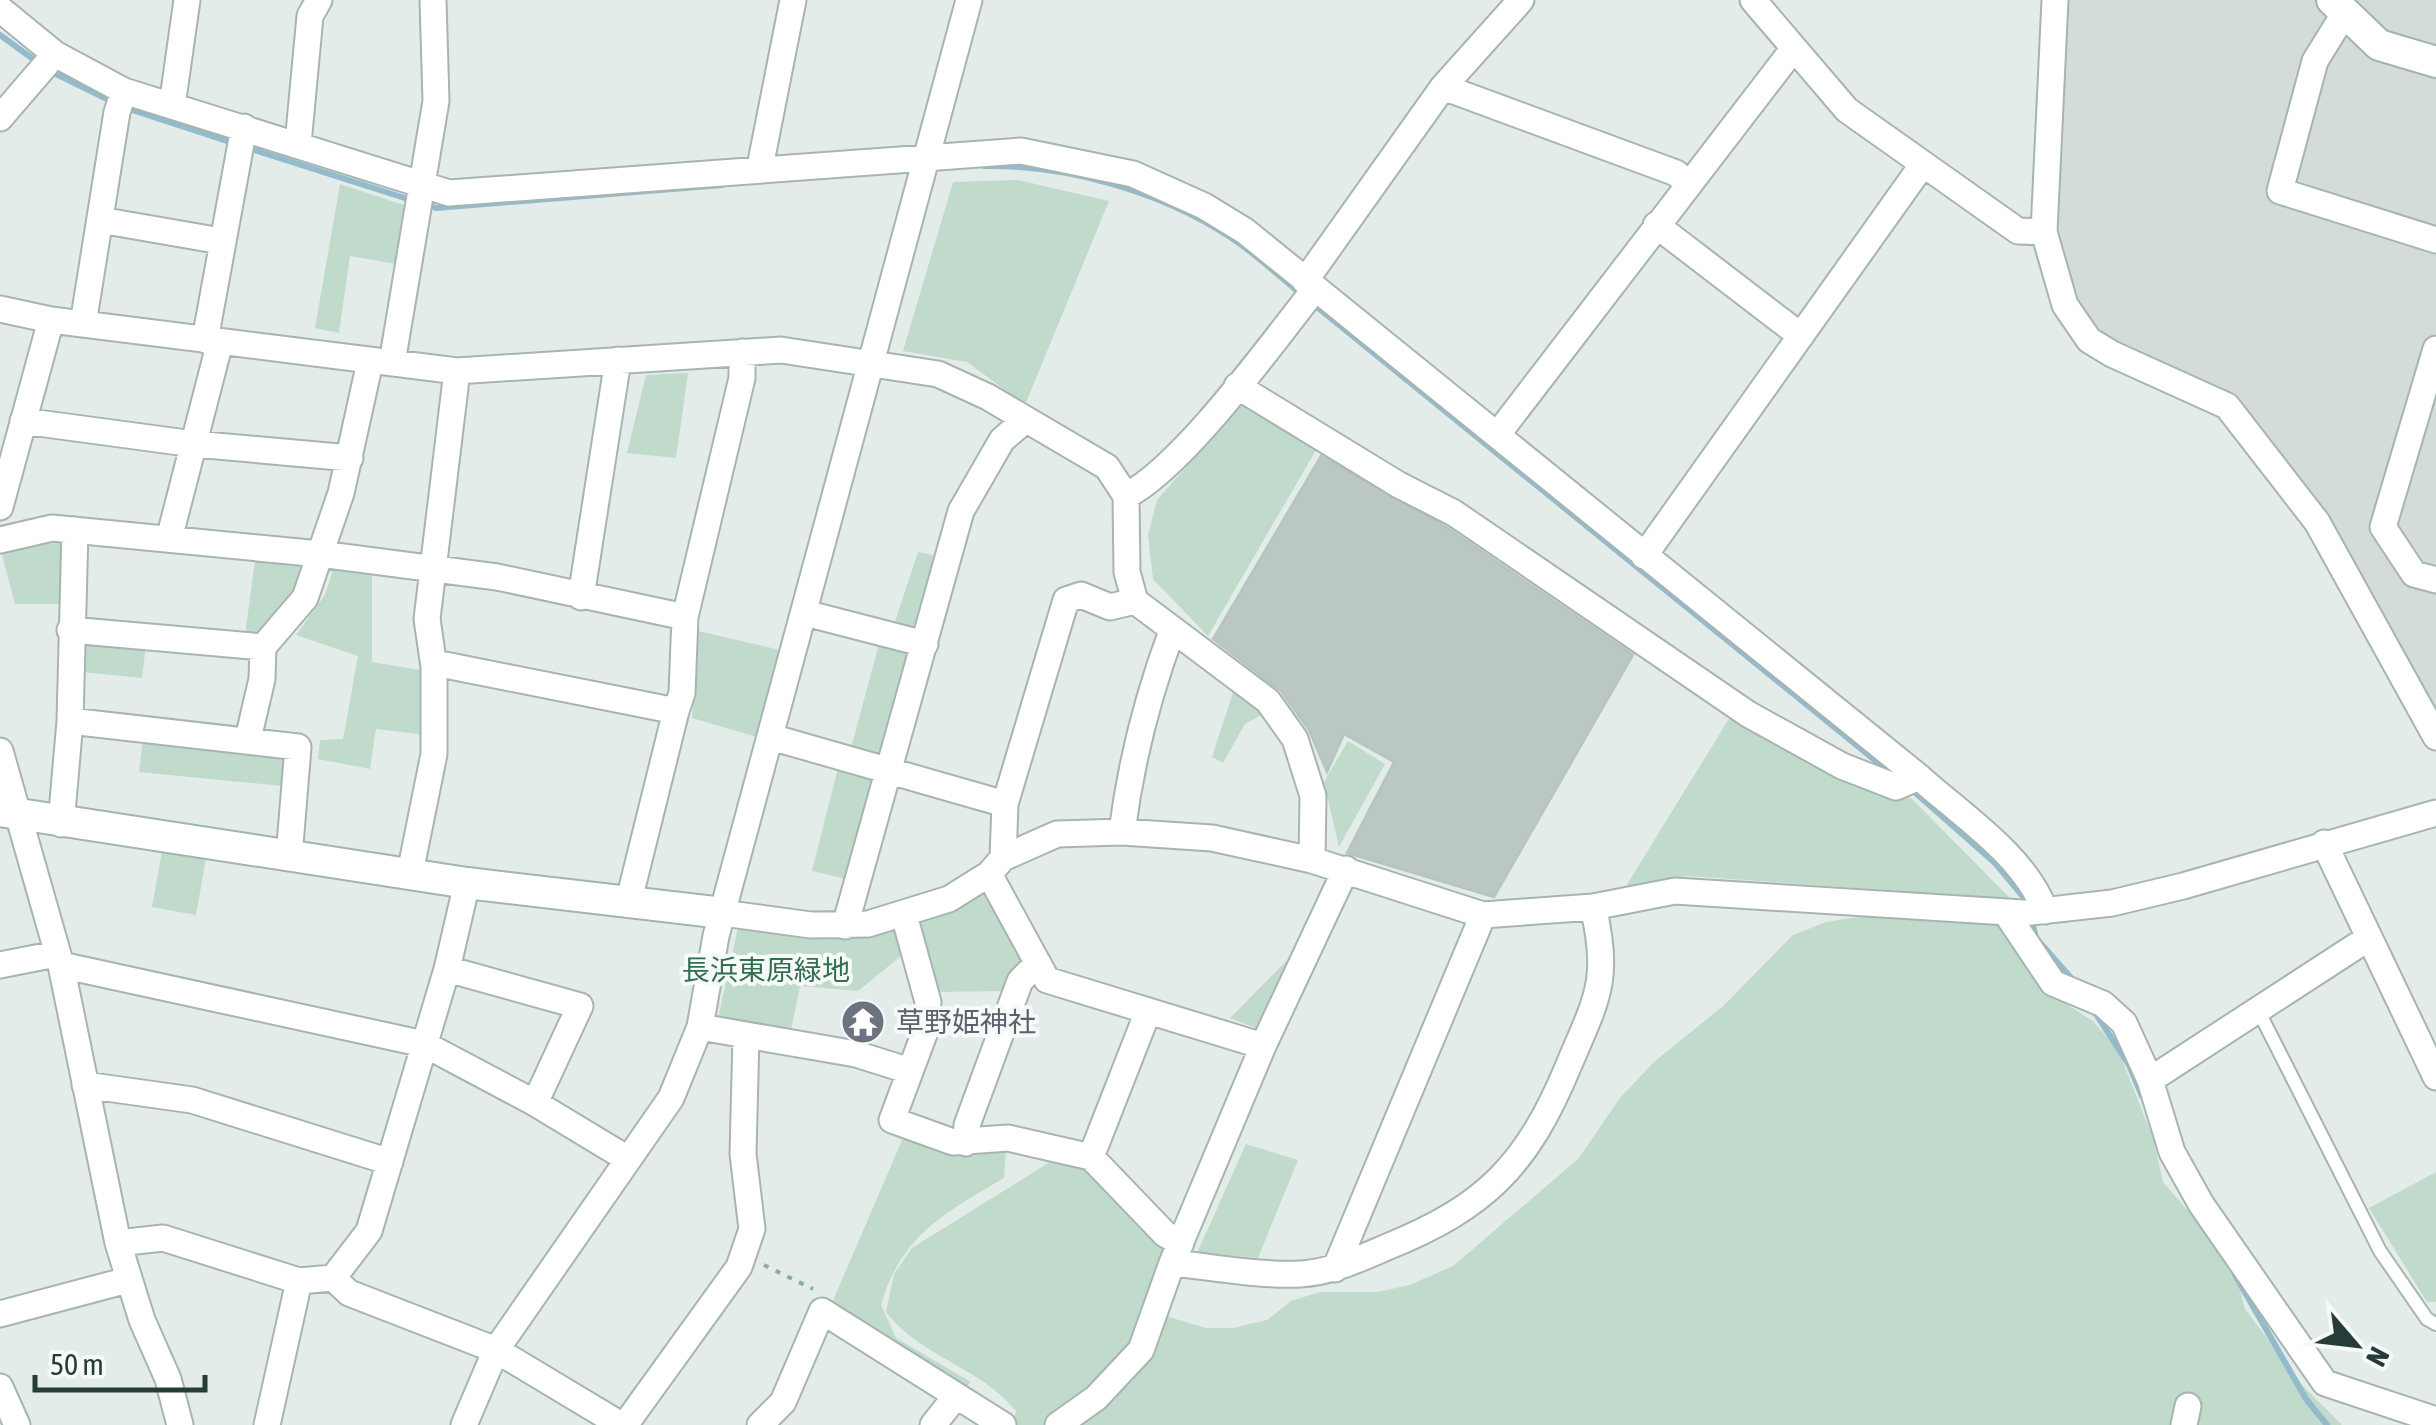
<svg xmlns="http://www.w3.org/2000/svg" width="2436" height="1425" font-family="'Asap Condensed','Noto Sans JP',sans-serif">
<style>
.built{fill:#d3dcd9}
.green{fill:#c0dbcb}
.lines{fill:none;stroke-linecap:round;stroke-linejoin:round}
.stream{stroke:#93bbcb;stroke-width:6}
.building{fill:#bac7c3;stroke:#b7c5c1;stroke-width:2.5}
.lane-casing{stroke:#a7b4b1;stroke-width:16}
.street-casing{stroke:#a7b4b1;stroke-width:29}
.secondary-casing{stroke:#a1b4af;stroke-width:34}
.path{stroke:#88aca6;stroke-width:4;stroke-dasharray:5 8;stroke-linecap:butt}
.lane{stroke:#fff;stroke-width:12}
.street{stroke:#fff;stroke-width:25}
.secondary{stroke:#fff;stroke-width:30}
.labels{text-anchor:middle;dominant-baseline:central;stroke-width:8;stroke-linejoin:round;paint-order:stroke}
.park-label{font-size:28px;fill:#346e52;stroke:#f5f9f7}
.worship-label{font-size:28px;fill:#5b616d;stroke:#f5f9f7;text-anchor:start}
</style>
<rect width="100%" height="100%" fill="#e4ecea"/>
<path class="built" d="M2067,0H2436V715L2350,557L2235,395L2102,333L2075,297L2053,232L2063,123Z"/>
<path class="green" d="M1018,180L1109,201L1025,405L967,362L903,351L953,182Z
M340,184L407,206L402,265L350,256L339,333L315,328Z
M688,373L676,458L627,453L646,375Z
M1246,398L1319,445L1208,636L1153,579L1148,535L1157,500Z
M67,541L63,604H15L1,551Z
M918,552L943,557L916,634L893,628Z
M256,553L310,560L300,595L261,637L245,635Z
M334,566L372,568V662L426,671L427,735L376,729L370,769L318,759L320,740L343,739L358,656L296,635L325,595Z
M698,631L780,650L757,737L692,718Z
M86,638L146,644L142,678L82,672Z
M879,644L913,653L885,757L851,748Z
M1235,686L1265,713L1245,724L1223,763L1212,757Z
M1730,717L1865,782L1912,799L2011,899L1687,876L1626,886Z
M143,738L287,752L283,786L139,772Z
M1348,741L1385,764L1339,847L1324,782Z
M838,768L877,778L851,880L812,871Z
M162,851L206,858L196,915L152,907Z
M985,886L1023,953L1008,991L936,992L913,925Z
M1924,907L1991,914L2055,997L2093,1021L2118,1050L2153,1138L2163,1182L2233,1263L2245,1309L2303,1386L2342,1425H1013L1016,1411C981,1367 920,1357 886,1312L894,1274L912,1248L1058,1157L1084,1164L1163,1246L1169,1317L1206,1328H1233L1267,1320L1291,1301L1320,1292H1377L1410,1285L1453,1266L1578,1159L1620,1098L1654,1062L1723,1006L1793,935L1826,922Z
M897,926L906,952L858,991L800,986L790,1035L718,1019L738,927Z
M1298,949L1261,1030L1230,1018Z
M903,1138L961,1157L1006,1151L1004,1178C945,1213 901,1235 881,1305L896,1338L971,1382L956,1396L831,1305Z
M1246,1144L1298,1160L1258,1258L1197,1253Z
M2436,1172V1302H2427L2369,1208Z"/>
<g class="lines">
<path class="stream" d="M0,35L40,64
M50,71L115,103
M126,108L233,143
M245,147L414,201
M984,166C1067,165 1160,191 1230,237C1256,254 1279,276 1302,295
M426,205L436,208L722,185
M1312,303L1892,774
M1910,788L1995,863L2026,900
M2031,917L2036,938L2073,980
M2094,1011L2129,1065L2142,1096
M2235,1275L2306,1399L2327,1425"/>
</g>
<path class="building" d="M1321,456L1446,527L1633,655L1494,897L1347,853L1394,762L1344,734L1327,772L1309,730L1281,691L1213,639Z"/>
<g class="lines">
<defs>
<path id="lane" d="M2258,1010L2380,1251L2427,1319L2436,1324"/>
<path id="street" d="M1753,0L1847,110L2018,231L2044,232
M2055,0L2044,232L2065,305L2089,340L2112,354L2227,406L2317,522L2436,737
M0,9L55,54L124,91L449,193L1021,151L1133,174L1204,206L1245,231L1919,777C1961,815 2025,856 2045,911
M2344,14L2315,61L2280,191L2436,240
M1443,87L1676,173L1687,183
M172,106L187,0
M0,118L55,54
M298,144L310,16L319,0
M760,167L793,0
M100,220L221,241
M1656,225L1801,336
M1305,281L1443,87L1521,0
M0,309L51,320L457,371L781,350L938,374L988,397L1107,467L1126,496L1127,572L1135,601L1268,701L1295,739L1313,796L1312,860
M83,324L117,112L124,91
M205,340L244,127
M2436,349L2383,527L2414,574L2436,580
M392,363L436,101L433,0
M1237,386L1399,485L1454,513L1748,714L1842,766L1896,787L1919,777
M23,421L194,444L350,458
M1497,435L1794,48
M1126,496C1185,465 1271,344 1315,289
M0,507L51,320
M169,539L220,342
M0,540L52,528L320,554L497,577L685,617L742,378V352
M1644,556L1923,164
M581,597L618,360
M805,613L925,644
M70,630L263,647L262,679L248,739
M263,647L305,598L341,493L370,362
M434,667L445,665L676,711L682,693L685,617
M70,721L298,747L289,857
M771,737L1005,804
M0,751L61,965L118,1243L142,1320L168,1379L180,1425
M61,824L70,721L75,530
M1122,832C1131,761 1147,698 1172,631
M2324,843L2436,1077
M1003,858L1005,804L1066,600L1081,595L1110,607L1135,601
M410,873L434,754V667L427,619L457,371
M989,874L1047,980L1263,1046
M628,904L676,711
M723,913L811,925L868,924L949,899L989,874L1003,858L1057,834L1122,832L1212,838L1312,860L1483,915L1593,907L1675,891L2023,913L2112,903L2183,886L2436,813
M2006,913L2053,983L2103,1004L2124,1023L2150,1080L2172,1152L2201,1204L2325,1383L2436,1420
M904,915L928,1002L926,1029L892,1120L953,1142L1008,1138L1091,1157
M845,926L961,511L1002,440L1025,420
M0,965L56,954
M61,965L424,1044L535,1103L580,1006L447,969
M1147,1014L1091,1157L1165,1234L1181,1243
M700,1027L856,1054L910,1071
M2150,1080L2367,939
M85,1085L192,1100L390,1162
M535,1103L626,1158
M966,1143L967,1125L1020,981L1038,963
M118,1243L163,1238L299,1281L333,1278L369,1231L447,969L467,883
M1172,1263C1214,1267 1259,1276 1301,1274C1332,1272 1359,1259 1387,1247C1486,1207 1527,1165 1568,1067C1596,1000 1611,981 1593,907
M1335,1269L1483,915
M333,1278L349,1293L496,1350L621,1425
M0,1314L128,1280
M0,1387L17,1425
M267,1425L299,1281
M464,1425L496,1350L671,1098L700,1027L716,936L969,0
M625,1425L739,1267L752,1229L743,1154L746,1036
M760,1425L783,1402L822,1311L1003,1425
M933,1425L956,1396
M1058,1425L1096,1398L1141,1350L1172,1263L1263,1046L1346,869
M2184,1425L2188,1406"/>
<path id="secondary" d="M2332,0L2379,45L2436,62
M0,811L467,883L723,913"/>
</defs>
<use href="#lane" class="lane-casing"/>
<use href="#street" class="street-casing"/>
<use href="#secondary" class="secondary-casing"/>
<path class="path" d="M764,1265L813,1289"/>
<use href="#lane" class="lane"/>
<use href="#street" class="street"/>
<use href="#secondary" class="secondary"/>
</g>
<defs>
<symbol id="temple-disc" viewBox="-11 -11 22 22"><circle r="9.5" fill="#6b7280" stroke="#f5f9f7"/><path d="M0-6L5-2H3V0L6.5 2.5H4V6H1.5V3h-3V6H-4V2.5H-6.5L-3 0V-2H-5Z" fill="#fff"/></symbol>
</defs>
<g fill-rule="evenodd">
<use href="#temple-disc" x="838" y="997" width="50" height="50"/>
</g>
<g class="labels">
<g class="park-label">
<text x="766" y="970">長浜東原緑地</text>
</g>
<g class="worship-label">
<text x="896" y="1022">草野姫神社</text>
</g>
</g>
<g transform="translate(2356 1345) rotate(118)" stroke="#f5f9f7" stroke-width="8" paint-order="stroke">
<path d="M0-8L18 38L0 25L-18 38Z" fill="#263c39"/>
<text y="-15" font-size="28" font-weight="bold" text-anchor="middle" fill="#263c39">N</text>
</g>
<path d="M35 1375v15h170v-15" fill="none" stroke="#263c39" stroke-width="5"/>
<text x="50" y="1375" font-size="30" fill="#263c39" stroke="#f5f9f7" stroke-width="8" paint-order="stroke">50 m</text>
</svg>
